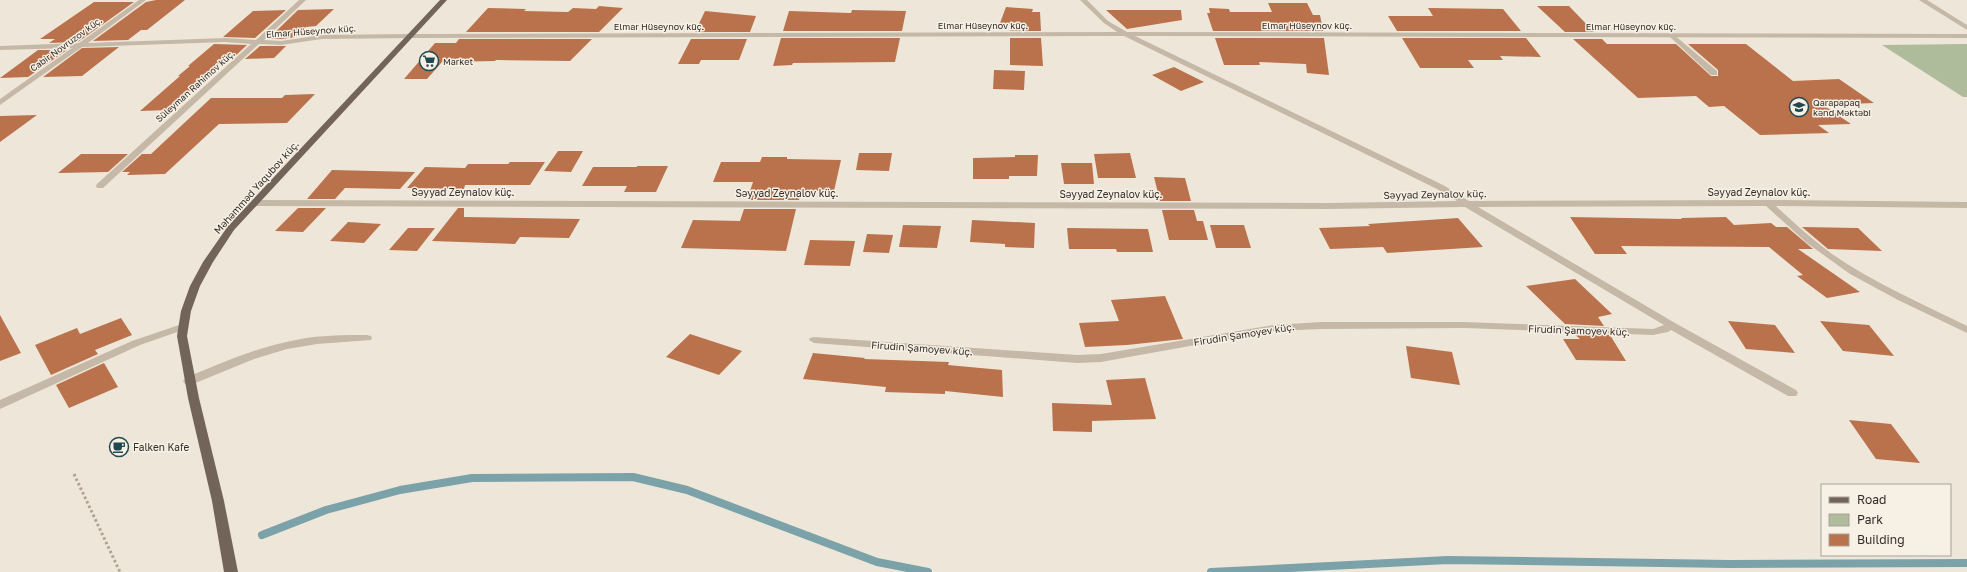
<svg xmlns="http://www.w3.org/2000/svg" width="1967" height="572" font-family="'Golos Text',sans-serif">
<style>
.green{fill:#aebc9b}
.lines{fill:none;stroke-linecap:round;stroke-linejoin:round}
.stream{stroke:#7ba2a9;stroke-width:8}
.building{fill:#ba724c}
.path{stroke:#b1a291;stroke-width:3;stroke-dasharray:2.5 2.5;stroke-linecap:butt}
.service{fill:#c5b8a7;fill-rule:evenodd}
.minor{fill:#c5b8a7;fill-rule:evenodd}
.primary{fill:#736459;fill-rule:evenodd}
.labels{text-anchor:middle;dominant-baseline:central;stroke-width:3;stroke-linejoin:round;paint-order:stroke}
.far-street-label{font-size:9px;fill:#322b27;stroke:#f7f0e5}
.far-poi-label{font-size:9px;fill:#322b27;stroke:#f7f0e5;text-anchor:start}
.street-label{font-size:10px;fill:#322b27;stroke:#f7f0e5}
.poi-label{font-size:10px;fill:#322b27;stroke:#f7f0e5;text-anchor:start}
</style>
<rect width="100%" height="100%" fill="#eee7d9"/>
<path class="green" d="M1967,44V97H1963L1882,45Z"/>
<g class="lines">
<path class="stream" d="M262,535L326,510L400,490L472,478L633,477L687,490L877,562L928,572
M1211,572L1448,560L1730,564L1967,563"/>
</g>
<path class="building" d="M156,0H185L147,30H141L128,40L93,41L146,2Z
M94,2H134L78,42L49,43L55,39H40Z
M1268,3H1307L1313,15H1320L1323,31H1213L1207,13H1210L1209,8L1229,9L1230,12H1272Z
M599,6L623,8L599,32H466L488,8L526,9L524,11L568,12L573,8L596,9Z
M1537,6H1569L1594,32H1565Z
M1006,7L1033,9L1032,12H1040L1041,31H1010V24L1000,23Z
M1428,8L1503,9L1521,31H1397L1388,16H1433Z
M334,9L316,26L306,27L295,37L281,39H268L298,10Z
M286,10L255,38L223,37L253,11Z
M852,10L906,11L902,31H783L789,11L851,13Z
M1106,10H1181L1182,20L1127,29Z
M705,11L756,16L750,32H695Z
M781,38H900L895,62L793,63L792,65L773,66Z
M1010,38H1041L1043,66L1010,65Z
M1215,38H1324L1329,75L1307,73L1306,64L1259,62L1260,65H1224Z
M1402,38H1526L1541,57L1500,56L1503,60H1468L1474,68H1420Z
M459,39H592L570,61L496,60L495,61L442,62L427,79H404L435,43H456Z
M691,39H747L739,60H701L699,64H678Z
M1573,39H1602L1607,44H1676L1711,76H1718V70L1688,44H1746L1793,81L1839,79L1874,103L1823,105L1851,124L1818,125L1829,133L1760,135L1724,106L1709,107L1696,96L1638,98Z
M214,44L247,45L232,59H224L169,110L140,111L180,76H178L190,66H188Z
M260,46H286L274,58L245,59Z
M119,47L82,76L43,77L82,48Z
M38,50H67L28,77L0,78Z
M1174,67L1204,82L1181,91L1152,75Z
M994,70L1025,71L1024,90L993,89Z
M315,94L287,123L219,124L165,174L127,175L130,172H122L142,154H151L211,98H282L285,95Z
M37,115L0,142V116Z
M558,151H583L571,172L544,171Z
M859,153H892L889,171L856,170Z
M1130,153L1136,178H1098L1094,154Z
M81,154H128L108,172L58,173Z
M1015,155H1038L1037,176H1009V179H973V158L1015,157Z
M762,157H787V159L841,160L834,191H801L799,200H747L753,182H713L721,162H760Z
M510,162H545L530,185H465L464,189L407,188L425,167L465,168L468,164H508Z
M1061,163H1092L1094,184H1064Z
M637,166H668L656,192H624L627,186H582L593,167H637Z
M332,170L415,172L400,189L345,188L335,199H307Z
M1154,177L1185,178L1191,201H1160Z
M298,208H326L303,232L275,231Z
M458,208H464V217L580,219L569,238L520,237L515,244L432,241Z
M744,209H796L786,251L681,248L693,220L740,221Z
M1162,210H1194L1197,221H1203L1208,240H1169Z
M1570,217L1682,219L1681,218L1726,217L1734,225L1771,223L1776,227H1787L1813,249H1798L1860,292L1827,298L1797,276L1803,275L1769,247L1621,246L1627,254H1595Z
M1458,218L1483,247L1387,253L1383,247L1330,249L1319,228L1370,226L1368,224Z
M972,220L1035,223L1034,248L1005,247V244L970,242Z
M348,222L381,224L364,243L330,241Z
M903,225L941,226L937,248L899,247Z
M1210,225H1244L1251,248H1216Z
M1802,227L1858,228L1882,251L1828,249Z
M408,228H435L417,251L389,250Z
M1067,228L1148,229L1153,252H1117L1116,249H1069Z
M867,234L893,235L889,253L863,252Z
M810,240L855,241L850,266L804,265Z
M1575,279L1612,314L1598,317L1604,326L1565,324L1526,286Z
M1165,296L1183,339L1127,345L1085,347L1079,323L1119,321L1111,300Z
M0,315L21,353L0,361Z
M121,318L132,335L95,350L98,354L51,375L35,345L77,328L80,334Z
M1728,321L1775,325L1795,353L1746,349Z
M1820,321L1869,325L1894,356L1843,351Z
M690,334L742,351L719,375L666,357Z
M1574,334L1610,335L1626,361L1576,360L1563,339H1580Z
M1406,346L1452,352L1460,385L1411,378Z
M813,353L865,358L864,359L949,362L948,365L1002,370L1003,397L945,391V394L885,392L886,387L803,379Z
M104,363L118,387L69,408L56,385Z
M1145,378L1156,419L1092,421V432L1053,431L1052,403L1112,405L1106,380Z
M1849,420L1891,424L1920,463L1876,459Z"/>
<g class="lines">
<path class="path" d="M74,474L120,572"/>
<path class="service" d="M1669,34H1673L1717,71V75H1711L1669,36Z"/>
<path class="minor" d="M139,0H146L88,43L225,38L256,40L299,0H306L264,40L281,41L322,35L412,34L1117,32L1104,23L1080,0H1087L1108,21L1127,32L1967,34V38L1135,36L1443,185L1469,201L1768,200L1967,202V208L1776,206C1794,223 1812,239 1832,254C1874,283 1921,303 1967,326V333L1898,300L1850,274L1807,243L1766,206L1478,207L1675,323L1796,390L1798,393L1796,396H1788L1671,330L1668,332L1653,335L1464,328L1321,329L1274,331L1101,362L1077,363L814,343L809,340L810,338L814,337L1077,355L1101,354L1274,325L1321,322H1464L1653,329L1664,325L1465,207L1327,209L255,206L250,203L255,200L1327,203L1457,201L1437,189L1124,36L412,38L322,39L281,45L259,44L103,188H97L96,186L97,184L251,44L225,42L82,47L0,105V99L72,48L0,50V46L79,43Z
M1919,0H1927L1967,25V30Z
M182,324L186,325L187,327L186,329L140,345L0,409V400L132,341Z
M367,335L371,336L372,338L371,340L317,344L287,349L254,359L193,384H185L183,381L185,378C221,363 257,347 296,340C319,335 343,335 367,335Z"/>
<path class="primary" d="M440,0H447L234,230L213,262L200,286L191,311L187,336L199,398L224,501L238,572H224L212,501L188,398L177,336L181,311L190,286L203,262L228,226Z"/>
</g>
<defs>
<symbol id="supermarket-ring" viewBox="-11 -11 22 22"><circle r="9.5" fill="#f7f0e5" stroke="#204850" stroke-width="1.5"/><path d="M-6-5.5h2.5l.6 2H6L4.5 2H-2.5L-4.4-4H-6ZM-1.5 3.2a1.3 1.3 0 1 0 .1 0ZM3 3.2a1.3 1.3 0 1 0 .1 0Z" fill="#204850"/></symbol>
<symbol id="school-ring" viewBox="-11 -11 22 22"><circle r="9.5" fill="#f7f0e5" stroke="#204850" stroke-width="1.5"/><path d="M0-5L7-2L0 1L-7-2ZM-4 1L0 2.5L4 1V4Q0 6-4 4Z" fill="#204850"/></symbol>
<symbol id="cafe-ring" viewBox="-11 -11 22 22"><circle r="9.5" fill="#f7f0e5" stroke="#204850" stroke-width="1.5"/><path d="M-5.5-4.5H6V0H3Q3 3.5 0 3.5H-2.5Q-5.5 3.5-5.5 0ZM3-3.2v2h1.7v-2ZM-6 4.5H4V6H-6Z" fill="#204850"/></symbol>
</defs>
<g fill-rule="evenodd">
<use href="#supermarket-ring" x="418" y="50" width="22" height="22"/>
<use href="#school-ring" x="1788" y="96" width="22" height="22"/>
<use href="#cafe-ring" x="108" y="436" width="22" height="22"/>
</g>
<g class="labels">
<g class="far-street-label">
<text x="983" y="25">Elmar Hüseynov küç.</text>
<text x="1307" y="25">Elmar Hüseynov küç.</text>
<text x="659" y="26">Elmar Hüseynov küç.</text>
<text x="1631" y="26">Elmar Hüseynov küç.</text>
<text transform="translate(311 31) rotate(-4)">Elmar Hüseynov küç.</text>
<text transform="translate(66 44) rotate(-36)">Cabir Novruzov küç.</text>
<text transform="translate(195 86) rotate(-42)">Süleyman Rahimov küç.</text>
</g>
<g class="far-poi-label">
<text x="443" y="61">Market</text>
<text x="1813" y="102">Qarapapaq<tspan x="1813" dy="10">kənd Məktəbi</tspan></text>
</g>
<g class="street-label">
<text transform="translate(256 187) rotate(-48)">Məhəmməd Yaqubov küç.</text>
<text x="463" y="192">Səyyad Zeynalov küç.</text>
<text x="1759" y="192">Səyyad Zeynalov küç.</text>
<text x="787" y="193">Səyyad Zeynalov küç.</text>
<text x="1111" y="194">Səyyad Zeynalov küç.</text>
<text transform="translate(1435 194) rotate(-1)">Səyyad Zeynalov küç.</text>
<text transform="translate(1579 330) rotate(2)">Firudin Şamoyev küç.</text>
<text transform="translate(1244 334) rotate(-9)">Firudin Şamoyev küç.</text>
<text transform="translate(922 348) rotate(4)">Firudin Şamoyev küç.</text>
</g>
<g class="poi-label">
<text x="133" y="447">Falken Kafe</text>
</g>
</g>
<rect x="1821" y="484" width="130" height="72" fill="#f7f0e5" stroke="#a8a199"/>
<rect x="1829" y="497" width="20" height="6" fill="#736459" stroke="#a8a199"/>
<text x="1857" y="504" font-size="12" fill="#322b27">Road</text>
<rect x="1829" y="514" width="20" height="12" fill="#aebc9b" stroke="#a8a199"/>
<text x="1857" y="524" font-size="12" fill="#322b27">Park</text>
<rect x="1829" y="534" width="20" height="12" fill="#ba724c" stroke="#a8a199"/>
<text x="1857" y="544" font-size="12" fill="#322b27">Building</text>
</svg>
